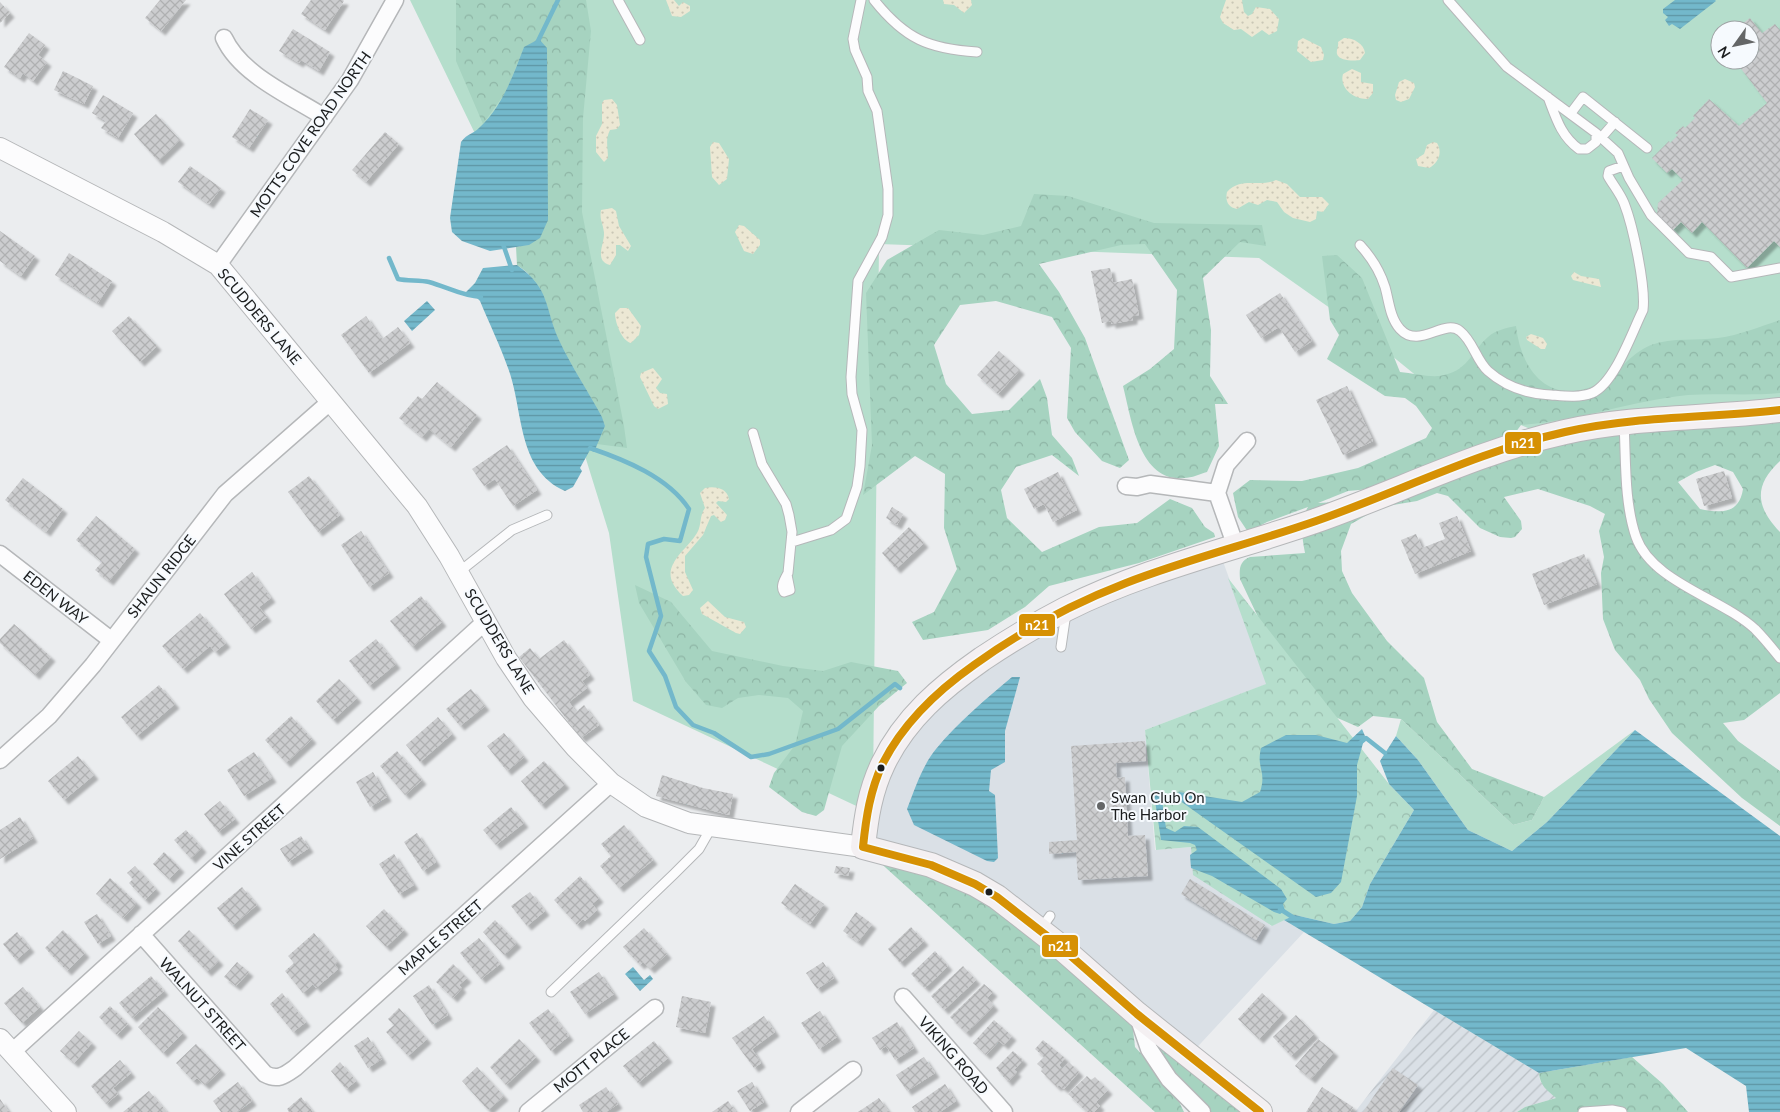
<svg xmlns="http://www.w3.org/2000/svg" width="1780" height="1112" font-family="Lato,sans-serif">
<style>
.built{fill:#dae0e6}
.industrial{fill:url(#industrial-furrows)}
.grass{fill:#b5decc;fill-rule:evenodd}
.forest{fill:url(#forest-crowns);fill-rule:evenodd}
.sand{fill:url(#sand-dots)}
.park{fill:url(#park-crowns)}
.water{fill:url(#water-rules)}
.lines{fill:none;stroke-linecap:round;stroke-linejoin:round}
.stream{stroke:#73b8cb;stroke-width:4.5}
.building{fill:url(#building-cross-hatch);filter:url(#shadow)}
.service-casing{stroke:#b5b7b9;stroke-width:11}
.minor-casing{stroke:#b5b7b9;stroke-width:19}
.tertiary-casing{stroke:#b5b7b9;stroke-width:22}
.secondary-casing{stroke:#b5b7b9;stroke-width:26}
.service{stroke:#fcfcfd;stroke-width:9}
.minor{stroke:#fcfcfd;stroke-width:16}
.tertiary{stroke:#fcfcfd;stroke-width:20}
.secondary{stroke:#f4f0f2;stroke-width:24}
.bus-1-casing{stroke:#f6fafe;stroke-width:11}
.bus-1{stroke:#d69104;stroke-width:8}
.bus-dot{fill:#1b1d1e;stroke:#f6fafe;stroke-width:2}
.poi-dot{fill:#646667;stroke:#f6fafe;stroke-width:2}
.labels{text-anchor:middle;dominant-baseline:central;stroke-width:4;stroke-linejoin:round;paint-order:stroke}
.street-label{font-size:15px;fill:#1b1d1e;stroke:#f6fafe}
.poi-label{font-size:15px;fill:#1b1d1e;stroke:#f6fafe;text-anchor:start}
.line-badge{stroke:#f6fafe;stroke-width:2}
.badge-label{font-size:14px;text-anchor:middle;font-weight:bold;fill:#fff}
</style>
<defs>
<pattern id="industrial-furrows" width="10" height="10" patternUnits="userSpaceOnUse" patternTransform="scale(1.25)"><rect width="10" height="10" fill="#dae0e6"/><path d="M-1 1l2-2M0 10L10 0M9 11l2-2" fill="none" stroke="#bac0c5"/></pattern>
<pattern id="forest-crowns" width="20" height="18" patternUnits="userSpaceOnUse" patternTransform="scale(1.25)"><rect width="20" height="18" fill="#a6d3c0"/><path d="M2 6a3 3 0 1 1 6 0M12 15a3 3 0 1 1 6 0" fill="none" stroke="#8eb5a5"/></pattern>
<pattern id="sand-dots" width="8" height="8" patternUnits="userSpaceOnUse" patternTransform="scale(1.25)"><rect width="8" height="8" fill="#ece8d4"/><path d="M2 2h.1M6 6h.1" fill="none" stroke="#cac7b6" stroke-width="1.8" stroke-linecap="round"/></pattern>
<pattern id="park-crowns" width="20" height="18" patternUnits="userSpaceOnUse" patternTransform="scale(1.25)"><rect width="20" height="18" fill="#b5decc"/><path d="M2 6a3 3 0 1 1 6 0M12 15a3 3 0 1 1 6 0" fill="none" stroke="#9bbeaf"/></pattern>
<pattern id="water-rules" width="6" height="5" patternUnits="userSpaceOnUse" patternTransform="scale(1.25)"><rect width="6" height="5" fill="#73b8cb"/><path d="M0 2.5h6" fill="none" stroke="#5e95a4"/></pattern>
<pattern id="building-cross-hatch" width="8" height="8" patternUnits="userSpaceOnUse" patternTransform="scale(1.25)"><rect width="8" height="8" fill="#cccdcf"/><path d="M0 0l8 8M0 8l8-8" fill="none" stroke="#afb0b1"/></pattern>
<filter id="shadow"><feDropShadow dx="4.5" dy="4.5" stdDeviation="1" flood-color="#0004"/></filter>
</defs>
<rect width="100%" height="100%" fill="#ebedef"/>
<path class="built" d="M1220,553L1267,684L1145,730L1155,850L1191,847L1271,926L1284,920L1304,932L1189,1056L863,847L910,721L1017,636Z"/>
<path class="industrial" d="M1434,1010L1539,1073L1540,1081L1556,1098L1525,1107L1517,1112H1355Z"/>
<path class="grass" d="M410,0H1780V401L1530,429L1424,382L1354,325L1259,258L879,244L873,787L867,811L633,701L609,533L502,189ZM1720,30H1750V60H1720Z
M1401,719L1513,825L1532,820L1544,797L1635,730L1547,822L1512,851L1468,830L1418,760L1396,736Z"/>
<path class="forest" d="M456,0H586L591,31L583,118L582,212L624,426L627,448L597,444L605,426L602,417C588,391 571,366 559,340C544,308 551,288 517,265L516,247L529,245L524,47L506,92L483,124L456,61Z
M1034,194L1068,196L1154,223L1262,225L1266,246L1240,242L1203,278L1211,330L1210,376L1228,404H1215L1219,446L1207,472C1200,474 1192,478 1184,478C1139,483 1131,417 1123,386L1150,369L1174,349L1177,290L1145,244L1121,245L1039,264L1059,292L1085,338L1129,460L1120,468L1102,461L1075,432L1067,418L1071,348L1052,317L996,301L960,305L934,345L946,384L972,414L1009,410L1040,379L1047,398L1052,435L1072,458L1079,476L1052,455L1016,467L1001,490L1007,518L1042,552L1099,527L1137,523L1170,499L1192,508L1205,527L1214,533L1215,537L1139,563L1049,586L1025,607L988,630L923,640L912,622L934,612L957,569L944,528L945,474L915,456L863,495L872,445L866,293L887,260L939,230L983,235L1021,226Z
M1337,255L1362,278L1400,372C1412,373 1427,377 1439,376C1468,372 1470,353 1488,337C1496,330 1506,328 1516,326C1521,370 1548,406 1596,385C1617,376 1630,353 1651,345C1673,337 1696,341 1718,338C1740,335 1759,327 1780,320V393C1749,396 1717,393 1688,395C1631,401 1578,421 1521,425L1510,440L1780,419V461C1753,486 1756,507 1780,532V693L1744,720L1723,723L1738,741L1780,771V826L1742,798L1672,733L1649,699L1640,680L1615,650L1603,619L1601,573L1604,557L1599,531L1605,514L1590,506L1538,489L1504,497L1521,521L1522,529L1515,537L1511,538L1500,537L1480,528L1448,496L1437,493L1417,501L1381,507L1351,524L1341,551L1342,571L1352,593L1387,641L1424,678L1437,722L1472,769L1544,797L1532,820L1513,825L1401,719L1373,716L1358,727L1333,716L1275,653L1240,579C1239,568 1240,561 1250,557L1305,553C1302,537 1299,521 1308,507L1267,522L1248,532L1238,517L1233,493L1250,480L1302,481L1358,468L1426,438L1432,428L1416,406L1405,398L1385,396L1327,359L1339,335L1330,320L1322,256ZM1715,465L1733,472L1743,489C1739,515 1720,513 1700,509L1678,482L1696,472ZM1370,489L1338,502L1318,503L1348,491Z
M635,585L671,602L712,651L783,666L823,671L851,662L898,671L907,683L879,706L842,746L824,810L816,816L802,812L769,787L774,773L795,745L803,711L788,698L759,695L738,698L722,708L706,705L686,682L639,603Z
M875,858L975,884L1260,1112H1210L1161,1056L1131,1012L1135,1047L1173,1089L1184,1112H1155Z
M1632,1057L1663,1084L1688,1112H1517L1525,1107L1556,1098C1547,1090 1540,1086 1539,1073Z"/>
<path class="sand" d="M666,0H674L679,6L683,2L690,6V11L681,17L672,16Z
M943,0H971L972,5L964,13L954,5L944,4Z
M1226,0H1242L1244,12L1248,16L1252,14L1256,7L1270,9L1279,19L1277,31L1269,35L1262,30L1252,37L1241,29L1234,30L1223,23L1220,17Z
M1303,38L1321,47L1324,55L1323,60L1311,62L1297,51L1298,41Z
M1344,38C1354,38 1364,44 1365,53L1360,60C1354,61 1339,61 1337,54C1336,50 1339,46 1338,42Z
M1352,69L1361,73V82L1373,84V93L1368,99C1354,100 1339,88 1343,74Z
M1405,79L1414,83L1415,87L1409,99L1401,102L1396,100L1395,95L1399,82Z
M612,99L617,105L620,125L617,129L610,130C605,140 608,147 608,158L604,162L596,152V136L602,124V103L604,100Z
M713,142L719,143L729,159L727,179L719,185L712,177L710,147Z
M1433,142L1437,143C1443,153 1438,163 1429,168L1418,166L1416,159L1424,154L1427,145Z
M1276,180L1287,184L1300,197H1322L1329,204L1323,212L1317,211L1316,219L1310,222L1293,218L1284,212L1277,202L1267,200L1258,205L1249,202L1237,209C1228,207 1225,201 1227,192C1241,176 1260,188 1276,180Z
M612,208L616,211L619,226L631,246L628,251L620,245H616V255L610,265C594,261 604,245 604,234C604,225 599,220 601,210Z
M739,225L744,226L760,240V245L753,254L744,251L735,232Z
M1574,272L1581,276L1599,279L1601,287L1573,280L1571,276Z
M620,308H628L641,326L639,335L631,343C622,341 615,323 615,313Z
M1531,334L1543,338L1547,344L1545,349H1541L1527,340L1526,337Z
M653,368L662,379L656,388L660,393L667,394L668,404L658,409L654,406L640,377L641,373Z
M705,488C715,486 727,488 729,499L726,502L718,501L716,503L727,515L725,520L721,522L714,515L711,516L703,535L685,556V572L693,590L689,595L683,596C653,569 685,553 697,533C702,525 699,516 705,508L700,493Z
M708,601L725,617L744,622L746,627L740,634L736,633L702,614L700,608Z"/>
<path class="park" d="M1228,578L1389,784L1414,810L1370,884L1362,907L1350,921L1334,924L1295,915L1272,926L1193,875L1191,847L1156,850L1145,730L1266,684Z"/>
<path class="water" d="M1675,0H1715L1716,1L1680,29L1672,24L1669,26L1665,20L1668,17L1663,13V9Z
M539,39L547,48L548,220L540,238L529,245L490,251L462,241L452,232L450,218L461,142C468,133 473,134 479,128C503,106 513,75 524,47Z
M517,265C551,289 544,307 559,340C571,366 588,391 602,417L605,426L594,452L590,450L580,468L582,471L573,487L565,491C516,469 524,410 508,368C500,345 489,323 480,301L476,297L466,296L465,293L475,283L483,268Z
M427,301L435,310L412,331L404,321Z
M1012,677H1020L1005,731V762L991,770L989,791L995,795L998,858L994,862L987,861L914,825L907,809C915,789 922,766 936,749C958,722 986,699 1012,677Z
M1362,729L1365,736L1357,765V796L1341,882L1331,893L1316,897L1176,798L1179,792L1242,802L1260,792C1267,771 1256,769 1261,748L1286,735H1316L1347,743Z
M1635,730L1780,836V1112H1749L1746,1086L1686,1048L1539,1073L1284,920L1295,915L1334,924L1350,921L1362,907L1370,884L1414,810L1389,784L1380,761L1396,736L1418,760L1468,830L1512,851L1547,822Z
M1154,794H1168L1162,800L1166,828L1175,832L1184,826L1198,827L1281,889L1287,899L1283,904L1285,911L1280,914L1274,912L1212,876L1191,868L1190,855L1197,850L1195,845L1190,843L1161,840Z
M633,967L644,980L650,975L653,979L640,991L625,974Z"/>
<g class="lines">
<path class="stream" d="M537,43L558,0
M503,244L512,270
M389,258L398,279C407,281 420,280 429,282C447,287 462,296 481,297
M590,448C625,460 668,477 689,509L680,541L664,539L648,544L646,557L661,616L649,651L665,676L676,707L693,725L714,733L751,757L769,754L838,729L895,684L900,688
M1360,743L1366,738L1385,753
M1164,797L1181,796
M1280,909L1294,918"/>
</g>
<path class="building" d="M160,0H186L161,31L145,18Z
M311,0H343L344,1L325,30L301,14Z
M0,2L10,13L0,23Z
M1750,18L1762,33L1775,24L1780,30V247L1774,241L1747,268L1702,222L1692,233L1681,222L1673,230L1657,214L1658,203L1683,180L1672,169L1667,173L1652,158L1669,141L1670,143L1678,135L1675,133L1683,126L1685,128L1695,118L1693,116L1709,99L1739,126L1767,103L1739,66L1750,60L1759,51L1750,40V30H1743L1739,26Z
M293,29L330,52L319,71L301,60L299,63L279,51Z
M29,33L45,45L38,55L47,62L33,81L23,73L20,78L4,67Z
M63,71L93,86L84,104L54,90Z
M103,95L133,113L118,138L101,128L106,121L92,113Z
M250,109L268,120L249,148L232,137Z
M156,114L180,140L158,161L134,134Z
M385,132L399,144L366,182L352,170Z
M190,166L221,188L209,204L178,182Z
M0,231L35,256L21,276L0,261Z
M69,253L112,281L98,303L55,275Z
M1110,268L1113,283L1132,279L1139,315L1133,316V320L1111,324V321L1102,323L1091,271Z
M1280,293L1312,341L1295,352L1279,327L1261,338L1246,315Z
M129,316L157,346L140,362L112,331Z
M366,316L382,339L398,327L410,343L369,373L341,335Z
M999,351L1020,370L998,394L977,375Z
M437,382L477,415L451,447L429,429L422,437L399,418L418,396L422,399Z
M1347,386L1373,441L1343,455L1316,400Z
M507,445L537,490L513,506L495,479L484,486L472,469Z
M1724,471L1732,498L1704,506L1696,479Z
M1058,472L1077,510L1053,522L1044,504L1034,509L1024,489Z
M309,476L340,515L318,532L288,492Z
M23,478L63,509L46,532L5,500Z
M892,507L903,514L897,525L886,518Z
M96,516L135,549L109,581L95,570L102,562L76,540Z
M1457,516L1471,551L1415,574L1401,540L1416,534L1422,548L1445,539L1439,523Z
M909,527L924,543L896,569L882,553Z
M361,531L389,573L369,587L341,545Z
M1584,554L1597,584L1544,605L1532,574Z
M252,572L271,598L259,607L267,617L251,629L224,594Z
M421,596L442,622L412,647L390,621Z
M200,613L226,643L215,652L210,646L183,669L162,646Z
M14,624L51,657L35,675L0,643V639Z
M376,639L396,664L369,686L349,661Z
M564,640L590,675L582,681L587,688L569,702L576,712L584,705L599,725L581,738L519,657L530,648L539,659Z
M339,679L357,698L333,720L316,701Z
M159,685L175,704L137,736L121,717Z
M471,689L485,706L460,726L446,709Z
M291,716L312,739L286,763L265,740Z
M438,717L452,734L420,762L406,745Z
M504,733L524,757L507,771L487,746Z
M1145,741L1146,761L1116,763L1117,778L1125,777L1128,836L1145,835L1148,876L1078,880L1076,852L1049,854V842L1077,840L1071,746Z
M397,751L422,780L405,795L380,766Z
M254,752L272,778L244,796L227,770Z
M78,756L94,775L64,800L48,781Z
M544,761L565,784L541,805L521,781Z
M373,772L387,797L370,807L356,782Z
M662,775L703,788L733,794L729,815L656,796Z
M220,801L235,819L218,832L204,814Z
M511,807L524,823L496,845L483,830Z
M20,817L33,838L0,859V830Z
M624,825L653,860L619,888L600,866L611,856L601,844Z
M186,830L202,848L191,859L174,840Z
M417,833L436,862L423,871L404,842Z
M301,836L309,848L288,862L280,849Z
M164,852L180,868L169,879L153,864Z
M394,854L414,885L399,894L379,864Z
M135,866L156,889L145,900L129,883L133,879L127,873Z
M836,866L850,868L848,876L834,873Z
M580,876L599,898L592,904L597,910L585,921L583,919L577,925L554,900Z
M110,878L137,903L123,918L96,894Z
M1190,879L1265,925L1256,940L1181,894Z
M795,884L824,904L810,924L781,903Z
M242,887L257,905L232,926L217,908Z
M530,892L545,911L527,926L511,906Z
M384,909L404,930L386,947L366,926Z
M856,912L872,924L858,942L843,931Z
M97,914L111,936L98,944L84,922Z
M495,920L517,943L504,955L483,932Z
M911,927L924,941L900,963L888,949Z
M644,928L667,954L650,969L643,962L640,965L623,947Z
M63,930L85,953L67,971L45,948Z
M189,930L219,961L207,972L178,941Z
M17,932L30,948L16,960L3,944Z
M314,933L338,962L335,965L338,969L316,988L313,984L303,993L285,971L294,963L288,956Z
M479,938L500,964L481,979L460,953Z
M935,951L948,966L925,988L911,974Z
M237,962L249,972L236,986L224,977Z
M823,962L834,978L817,989L806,973Z
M453,964L467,978L459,985L462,988L453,998L436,982Z
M963,966L976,980L944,1010L931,996Z
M599,972L614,994L585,1014L570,992Z
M151,976L164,991L132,1018L119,1003Z
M984,984L993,992L987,998L994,1006L966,1033L950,1017Z
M429,985L448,1015L432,1025L413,996Z
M23,987L40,1007L22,1023L4,1003Z
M282,993L306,1022L293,1032L270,1004Z
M1262,993L1283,1013L1259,1039L1238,1019Z
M682,996L711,1002L705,1033L676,1027Z
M110,1006L128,1024L117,1035L99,1017Z
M158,1007L183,1033L163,1053L138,1027Z
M399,1008L427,1039L408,1056L386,1032L394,1025L388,1019Z
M548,1009L569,1036L551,1051L529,1023Z
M820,1011L837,1037L819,1049L801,1023Z
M1296,1015L1314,1034L1291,1056L1273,1037Z
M764,1016L775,1032L752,1049L761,1063L754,1068L732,1038Z
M994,1020L1012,1036L1004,1045L999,1041L986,1055L973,1043Z
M897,1022L914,1048L895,1060L886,1046L880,1050L872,1038Z
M79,1031L92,1043L74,1063L60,1051Z
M368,1037L382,1059L368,1068L354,1046Z
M519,1039L536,1057L506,1085L490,1067Z
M1318,1039L1334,1052L1311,1079L1295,1066Z
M1043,1040L1065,1058L1059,1065L1062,1069L1069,1062L1079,1072L1064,1089L1059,1085L1057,1087L1041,1071L1043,1069L1037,1064L1044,1057L1035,1049Z
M654,1041L668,1058L638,1083L623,1066Z
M196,1044L221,1070L205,1085L197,1078L193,1081L176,1063Z
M1013,1051L1023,1060L1014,1070L1017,1072L1008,1082L996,1068Z
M924,1057L935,1073L907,1091L896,1075Z
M120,1060L131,1073L113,1088L118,1094L106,1104L91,1086Z
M340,1062L356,1081L346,1089L331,1071Z
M477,1067L504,1096L488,1110L462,1081Z
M1393,1068L1418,1085L1399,1112H1363Z
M1087,1076L1091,1080L1095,1077L1108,1090L1096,1102L1100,1106L1094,1112H1087L1068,1094Z
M238,1082L252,1101L237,1112H221L213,1101Z
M752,1082L764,1102L750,1111L737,1091Z
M945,1084L956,1101L940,1112H915L912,1107Z
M606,1087L618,1104L606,1112H583L579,1105Z
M1322,1087L1353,1107L1350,1112H1306Z
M149,1091L167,1112H123Z
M301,1097L313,1112H289L287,1109Z
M879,1098L889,1112H858Z
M0,1099L9,1112H0Z
M728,1101L736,1112H712Z"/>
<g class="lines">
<defs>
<path id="service" d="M618,0L640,40
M874,0C905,39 929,49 977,52
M1448,0L1507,67L1596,133V142L1587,149H1579C1561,136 1556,118 1548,97
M1571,113L1583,97L1647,148
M1596,133L1618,153L1629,178L1651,215L1689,253L1711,257L1731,277L1780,268
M1601,138L1615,122
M1360,245C1371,257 1380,271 1385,287C1389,301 1390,318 1400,329C1419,350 1444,318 1460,331C1473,341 1476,360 1488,371C1506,387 1527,394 1551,395C1564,396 1579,398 1592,393C1615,383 1632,332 1643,310C1646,287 1633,226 1624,203C1620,193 1613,185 1608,176L1609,171L1623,166
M1624,423C1626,460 1624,502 1636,537C1652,582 1721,598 1755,629C1764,638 1772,648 1780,658
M753,433L762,464L786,504L789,515L792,532L788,573C785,579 780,586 784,592L790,590L787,575
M792,542L831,530L846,519L857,487L860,466L862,430L852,394L851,377L858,281L882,237L888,215V189L877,111L868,91L867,77L855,50L853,39L861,0
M459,572L512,530L547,515
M1061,647L1066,613
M1040,930L1050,916
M551,992L674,874L699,849L711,828
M1583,1112L1612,1110L1622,1112"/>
<path id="minor" d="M224,38C241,75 291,96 324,117
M218,265L350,80L395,0
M1126,486L1137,487L1150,484L1217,493
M1236,547L1217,493L1226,465L1247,441
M0,554L111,640
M0,760L49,716L93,665L225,494L331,401
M141,934L265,1074C278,1081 285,1075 295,1068L611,783
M903,997L1004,1112
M1137,1014L1149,1049L1169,1079L1202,1112
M12,1052L486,621
M528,1112L655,1008
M799,1112L853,1070"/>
<path id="tertiary" d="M0,148L163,232L218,265L417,506L449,556L506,658L533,698L576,748L611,783L646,807L689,823L863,847
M0,1039L66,1112"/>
<path id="secondary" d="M1260,1112L1137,1014L1056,943L997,897L975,884L931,865L863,847C866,818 870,791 883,764C905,718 942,687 982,659C1009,641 1037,624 1066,609C1143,570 1234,549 1315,521C1398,492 1479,451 1565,432C1635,416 1709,419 1780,410"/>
</defs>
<use href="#service" class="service-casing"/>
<use href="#minor" class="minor-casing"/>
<use href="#tertiary" class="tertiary-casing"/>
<use href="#secondary" class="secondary-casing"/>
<use href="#service" class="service"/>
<use href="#minor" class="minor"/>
<use href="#tertiary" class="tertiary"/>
<use href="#secondary" class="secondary"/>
<defs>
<path id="bus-1" d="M1260,1112L1137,1014L1056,943L997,897L975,884L931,865L863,847C866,818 870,790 883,763C904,722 937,691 974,665C1021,631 1072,604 1126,583C1188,559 1253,543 1316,521C1399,492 1479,451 1565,432C1635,416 1709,418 1780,410"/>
</defs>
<use href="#bus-1" class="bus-1-casing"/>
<use href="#bus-1" class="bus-1"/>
</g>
<g class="bus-dot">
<circle cx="881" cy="768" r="4.5"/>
<circle cx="989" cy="892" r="4.5"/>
</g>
<circle class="poi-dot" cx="1101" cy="806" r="5"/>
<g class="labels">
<g class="street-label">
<text transform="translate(310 134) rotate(-55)">MOTTS COVE ROAD NORTH</text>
<text transform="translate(260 316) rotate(50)">SCUDDERS LANE</text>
<text transform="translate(161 576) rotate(-52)">SHAUN RIDGE</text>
<text transform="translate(56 597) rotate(38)">EDEN WAY</text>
<text transform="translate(500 641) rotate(59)">SCUDDERS LANE</text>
<text transform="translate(249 837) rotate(-42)">VINE STREET</text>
<text transform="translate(440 937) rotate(-41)">MAPLE STREET</text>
<text transform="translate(203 1004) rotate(48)">WALNUT STREET</text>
<text transform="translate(954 1055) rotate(49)">VIKING ROAD</text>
<text transform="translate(591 1060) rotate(-39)">MOTT PLACE</text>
</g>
<g class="poi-label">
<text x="1111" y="797">Swan Club On<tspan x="1111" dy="17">The Harbor</tspan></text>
</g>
</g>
<g class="line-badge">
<rect x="1504" y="431" width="38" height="24" rx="5" fill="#d69104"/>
<rect x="1018" y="613" width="38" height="24" rx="5" fill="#d69104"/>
<rect x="1041" y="934" width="38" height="24" rx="5" fill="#d69104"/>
</g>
<g class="badge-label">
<text x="1523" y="448">n21</text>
<text x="1037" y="630">n21</text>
<text x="1060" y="951">n21</text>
</g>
<g transform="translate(1735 45) rotate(237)"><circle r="24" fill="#f6fafe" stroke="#9ea2a4"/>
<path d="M0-4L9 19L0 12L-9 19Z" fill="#646667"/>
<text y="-8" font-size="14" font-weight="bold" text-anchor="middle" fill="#1b1d1e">N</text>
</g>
</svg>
